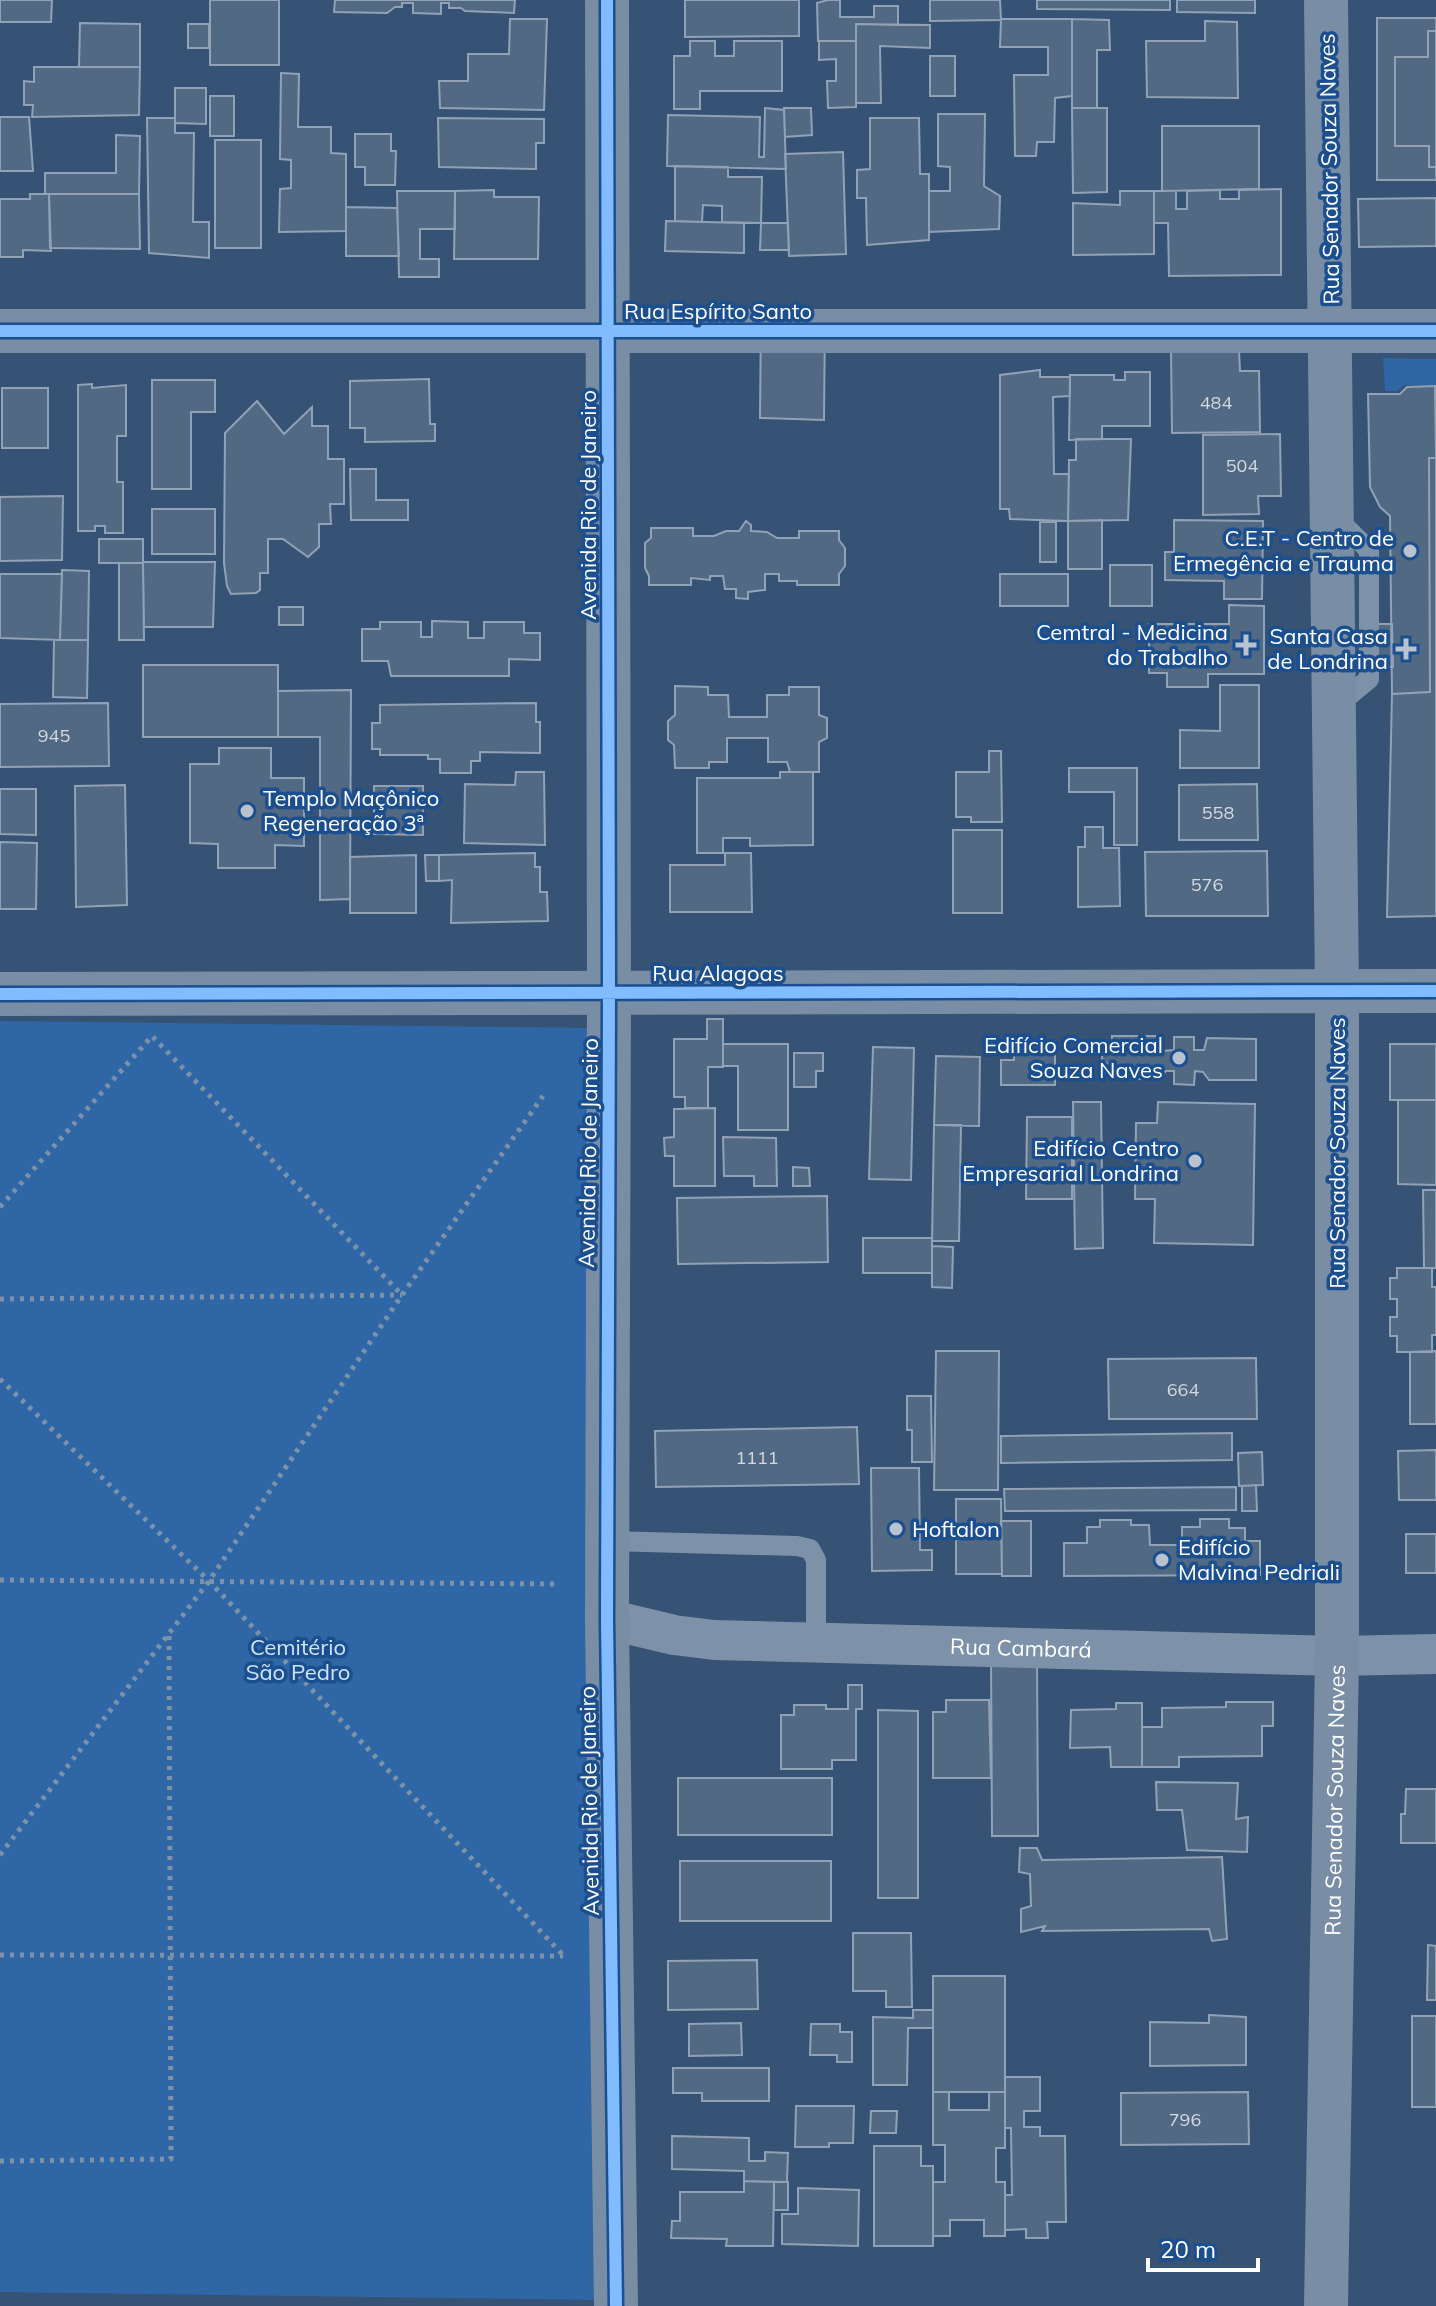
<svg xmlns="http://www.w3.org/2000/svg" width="1436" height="2306" font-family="Mulish,sans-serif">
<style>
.green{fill:#2f66a5}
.building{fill:#526984;stroke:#92a2b6;stroke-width:2}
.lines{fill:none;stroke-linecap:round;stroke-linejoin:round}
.path{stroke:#7d92a8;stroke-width:5;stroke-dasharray:4 6;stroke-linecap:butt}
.lane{stroke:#7d92a8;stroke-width:20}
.street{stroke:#7d92a8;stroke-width:40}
.secondary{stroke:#798da4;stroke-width:44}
.cycleway-casing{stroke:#1b4f8f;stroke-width:17}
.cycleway{stroke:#80bcff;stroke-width:12}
.poi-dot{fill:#b9c2ce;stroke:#1b4f8f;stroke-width:3}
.labels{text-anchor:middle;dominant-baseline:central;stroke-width:7;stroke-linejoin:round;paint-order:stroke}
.number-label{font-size:18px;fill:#d4dae0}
.street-label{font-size:22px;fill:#fff;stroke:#1b4f8f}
.poi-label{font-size:22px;fill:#fff;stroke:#1b4f8f;text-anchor:end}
.park-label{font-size:22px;fill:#cfe3fa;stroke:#1b4f8f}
</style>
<rect width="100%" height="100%" fill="#365274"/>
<path class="green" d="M1383,358L1436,359V385H1404L1397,391H1385Z
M0,1021L597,1028L595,2300L0,2292Z"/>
<path class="building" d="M0,0H52L51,22H0Z
M210,0H279V65H210Z
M335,0H515L514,13L465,11L461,8H449V3H441V14L413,13V3H402V7H395L387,13L334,12Z
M685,0H799V36L685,37Z
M828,0H840V17H874V6H898V25L856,24V41H818L817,3Z
M930,0H1000L1001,20L930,21Z
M1037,0H1170V10L1037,9Z
M1177,0H1255V13L1177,12Z
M1377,18H1436V31H1428V57H1395V146H1429V167H1436V180H1377Z
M510,19H547L544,110L440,108L439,81H468V54H509Z
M1001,19H1072V96L1055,98L1054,142H1037L1036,156H1015L1014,75H1048V47H1000Z
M1072,19L1109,20L1110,50H1097V108H1072Z
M1205,21L1237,22L1238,98L1147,97L1146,41H1205Z
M80,23L140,24V67H79Z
M188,24H209V48H188Z
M856,24L930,25V48L880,46L881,103H856Z
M1428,31H1436V167H1429V146H1395V57H1428Z
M690,41H715V56H734V41H782V91H700V109H674V56H690Z
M819,41H856V107L828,108L827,81H836V59L819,60Z
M930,56H955V96H930Z
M34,67H140L139,115L32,117L33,105H24V81L34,82Z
M281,73L299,74L298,127H331V153L346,154V231L279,232L280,189L291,188V160L280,159Z
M175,88H206V124L175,123Z
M210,96H234V136H210Z
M765,108L784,110L786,169L667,166L668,115L760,117L759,157H764Z
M784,108H811L812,135L785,137Z
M1072,108H1107V192L1073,193Z
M938,114H985L984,186L1000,196L999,229L929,232V191H950V167L938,166Z
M0,117H29L33,171H0Z
M147,118H175V133H194L193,222H209V258L149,253Z
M438,118L544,119V143H536V169L439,167Z
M870,118H919L920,174H929V240L867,245L866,198H857V170L870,169Z
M1162,126H1259V189L1162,191Z
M355,134H391V151H396L395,185H365V167H355Z
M116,135L140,136L139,194H45V173H116Z
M215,140H261V248H215Z
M843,152L846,254L789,256L785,154Z
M675,166L728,167V177H762L761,223L722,222V206L703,205L702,222L675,221Z
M1281,189V275L1169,276L1168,223H1154V191H1176V209H1187V191L1220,190V199H1239V190Z
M494,190V197H539L538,259H454L455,191Z
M397,191H455V229H420V259H439V277H399Z
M1120,191H1154V254L1073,255V203L1120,205Z
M30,194H49L51,251L23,250V257H0V199H30Z
M49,194H139L140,249L50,248Z
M1436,198V246L1359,247L1358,199Z
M346,207L397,208L399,256H346Z
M666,221L744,223V253L665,251Z
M761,223H788L789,250H760Z
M761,315H825L824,420L760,418Z
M1171,351H1239L1240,371H1259L1260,432L1172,433Z
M1040,370V377H1070V396L1053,397L1054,474H1069L1068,521L1010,519L1009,509H1000V375Z
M1125,372H1150V426H1102V439L1069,440L1070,375H1114V380H1125Z
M429,379L430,424H435V441L365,442V428H350V381Z
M152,380H215V412H191V489H152Z
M92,384V388L126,385V436H117V482H123V533H105V526H95V531H78V385Z
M1435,386L1436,458H1429L1430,692L1392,694L1390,516L1380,507L1370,487L1368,394H1400L1407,387Z
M2,388H48V448H2Z
M257,401L284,434L312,407V426H328V459H344V504H330L331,524H319V547L308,557L283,539H268V573H260V590L256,593L231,594L227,586L224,563L225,433Z
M1280,434L1281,496H1258L1259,514L1203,515V435Z
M1076,439H1131L1128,520L1068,521L1069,460H1076Z
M1429,458H1436V916L1387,917L1392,694L1430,692Z
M350,469H376V500H408V520H351Z
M63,496L62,560L0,561V497Z
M152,509H215V554H152Z
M1102,520V569H1068V521Z
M1174,520L1263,521L1262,599H1224V581L1165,580V552H1174Z
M746,521L751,525V531L767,532L777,538H799V531H839V540L845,548V566L839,574V585H797V581H779V574H765V590L748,592V599L736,598V589H725L723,576H710V580L691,578V585H649V576L645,568V543L651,538V528H693V536H714L726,531H739Z
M1040,522H1056V562H1040Z
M99,539H143V563H99Z
M143,562H215L213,627H144Z
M119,563H143L144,640H119Z
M1110,565H1152V606H1110Z
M62,570L89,571L88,640H60Z
M0,574H62L60,640L0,638Z
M1000,574H1068V606H1000Z
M1229,605L1264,606V674H1208V687H1167V673H1149V624H1229Z
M279,607H303V625H279Z
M432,621L468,622V638H484V622H524V633H540V660L509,659V676H391L388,661H362V629H380V622H421V637H432Z
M1367,624H1392L1393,667H1368Z
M54,640H88L87,698L53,697Z
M143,665H278V737H143Z
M1220,685H1259V768H1180V730L1220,731Z
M675,686L708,687V695H728L729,717H767V695H789V687H819V715L827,718V738L819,742V772H790L787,762H768V738H727V762H709V768H675L674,745L668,740V721L675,715Z
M351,690L350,899L320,900V737H278V691Z
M108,703L109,766L0,767V704Z
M536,703V722H540V753L480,752V761H471V773H440V759H428V755H380V749H372V723H380V705Z
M219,748H271V778H304V846L275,845V868H218V844L190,843V764H219Z
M989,751H1001L1002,822H971V817H956V772H989Z
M1069,768H1137V845H1114V792H1069Z
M516,772H544L545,845L464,843L465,784L515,785Z
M780,772H813V845L750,846V838H723V853H697V778H780Z
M1257,784L1258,840H1179V785Z
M125,785L127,905L76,907L75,786Z
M374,786H423V835L374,834Z
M0,789H36V835L0,834Z
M1085,827H1103V848H1119L1120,906L1078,907V847H1085Z
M953,830H1002V913H953Z
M0,842L37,843L36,909H0Z
M1267,851L1268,916H1146L1145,852Z
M535,853V867H540V892H547L548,921L451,923L452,880L439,881V855Z
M725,853H751L752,912H670V865H725Z
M416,855V913H350V857Z
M425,855H439V881H426Z
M707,1019H723V1067H708V1108H685V1097H674V1039H707Z
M1112,1036H1162V1051L1174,1050V1037H1194V1050H1204L1207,1038L1256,1039V1080H1209L1203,1072L1195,1071L1194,1085L1174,1084V1071H1166L1160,1079H1112V1065L1102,1061V1055L1112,1053Z
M1014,1041H1055V1085H1001V1060H1014Z
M723,1044H788V1130H738V1066H723Z
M1390,1044H1436V1100H1390Z
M873,1047L914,1048L911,1180L869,1179Z
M794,1053H823V1071H816V1087H794Z
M936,1056L980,1057L979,1126L934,1125Z
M1398,1100H1436V1185L1398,1184Z
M1073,1102H1101L1103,1248L1075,1249Z
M1158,1102L1255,1104L1253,1245L1154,1243L1155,1199H1135L1136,1123H1157Z
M715,1108V1186H674V1156H665L664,1138L674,1137V1109Z
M1027,1117H1072V1199H1026Z
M934,1125H961L959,1241H932Z
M723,1137L776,1138L777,1186H754V1176H724Z
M793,1167L809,1168L810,1186H793Z
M1423,1190H1436V1268H1424Z
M827,1196L828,1262L678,1264L677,1198Z
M863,1238H932V1273H863Z
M932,1246L953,1247L952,1288L932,1287Z
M1397,1268H1432V1287H1436V1335H1432V1352H1397V1336H1390V1317H1397V1299H1390V1278H1397Z
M936,1351H999L998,1490H934Z
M1436,1351V1424H1410V1352Z
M1256,1358L1257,1419H1109L1108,1359Z
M907,1396H931L932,1462H912V1430H907Z
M857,1427L859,1484L656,1487L655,1431Z
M1232,1433V1460L1001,1463V1436Z
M1436,1450V1500H1399L1398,1451Z
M1262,1452L1263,1485L1239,1486L1238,1453Z
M871,1468H919L920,1550H932V1570L872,1571Z
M1256,1485L1257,1511H1242V1486Z
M1236,1487V1510L1005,1511L1004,1489Z
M956,1499H1001L1002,1574H956Z
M1200,1519H1229V1528H1245V1541H1260V1575L1064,1576V1543H1087V1527H1100V1520H1131V1525H1149L1150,1545H1182V1527H1200Z
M1001,1521H1031V1576H1002Z
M1406,1534H1436V1573H1406Z
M991,1655H1037L1038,1836H992Z
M848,1685H862V1709H856V1760H832V1769H781V1715H794V1705H826V1709H848Z
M946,1700H989L991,1778H933V1712H946Z
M1226,1702H1273V1726H1262V1756L1179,1757V1767H1142V1727H1162V1708L1226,1707Z
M1116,1703H1142V1767H1111L1110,1747L1070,1748L1071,1710L1116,1709Z
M878,1710L918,1711V1898H878Z
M678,1778H832V1835H678Z
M1156,1782L1238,1783L1236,1819L1248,1817L1247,1852L1187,1850L1182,1810H1157Z
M1406,1789H1436V1843H1401V1814H1405Z
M1020,1848H1037L1042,1860L1222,1857L1227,1939L1212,1941L1209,1929L1042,1931L1045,1926L1021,1932V1909L1031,1906L1030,1874L1019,1872Z
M680,1861H831V1921H680Z
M853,1933H911L912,2007H886V1991H853Z
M1428,1945L1436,1946V2000H1427Z
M757,1960L758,2009L668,2010V1961Z
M933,1976H1005V2092H933Z
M913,2010H933V2028H908L907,2085H873V2017L913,2018Z
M1209,2015L1246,2017V2065L1150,2066V2022L1209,2023Z
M1412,2016H1436V2107H1412Z
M741,2023L742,2055L689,2056V2024Z
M811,2024H840V2032H852V2062H837V2055H810Z
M673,2068H769V2101H702V2093H673Z
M1005,2077H1040V2111H1024V2127H1040V2136H1065L1066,2222H1047L1048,2238H1026V2229L1005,2230V2195H1012L1011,2128H1005Z
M933,2092H949V2110H989V2092H1005V2148H996V2182H1005V2236H984V2220H950V2236H933V2182H945V2145H933Z
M1248,2092L1249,2144L1121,2145V2093Z
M796,2106H854L853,2143H829V2147H795Z
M871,2111H897L896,2133H870Z
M672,2136L749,2138V2161H765V2152L788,2153L787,2182L744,2181V2171L672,2169Z
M874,2146H921V2166H933V2246H874Z
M744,2181L774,2182L773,2246H726L727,2239L671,2238L672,2221H680V2192H744Z
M774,2182H788V2210H774Z
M798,2188L859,2190L858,2246L782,2244V2214H798Z"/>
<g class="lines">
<path class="path" d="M0,1207L152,1036L402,1295
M0,1299L402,1295
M0,1379L209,1581L564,1956
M0,1580L558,1584
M0,1855L209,1581L402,1295L543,1096
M0,1955L563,1956
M0,2161L171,2159L169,1635"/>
<path class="lane" d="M1335,517L1369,550V679L1335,707
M608,1541L797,1546L810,1549L816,1560V1643"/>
<path class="street" id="s1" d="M607,1619L674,1635L714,1640L1337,1656L1436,1654"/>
<g class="secondary">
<path d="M607,0L609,993L607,1619L616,2306"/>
<path d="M0,331H1436"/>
<path d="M0,994L1436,991"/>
<path id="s2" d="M1326,2306L1337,1656V991L1326,0"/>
</g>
<defs>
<path id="cycleway" d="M607,0L609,993L607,1619L616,2306
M0,331H1436
M0,994L1436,991"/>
</defs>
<use href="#cycleway" class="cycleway-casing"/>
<use href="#cycleway" class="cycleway"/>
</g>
<g class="poi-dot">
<circle cx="1410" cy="551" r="8"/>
<path d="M1242 633h8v8h8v8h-8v8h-8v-8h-8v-8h8z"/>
<path d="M1402 637h8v8h8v8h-8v8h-8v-8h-8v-8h8z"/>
<circle cx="247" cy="811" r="8"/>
<circle cx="1179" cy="1058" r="8"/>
<circle cx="1195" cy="1161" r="8"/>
<circle cx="896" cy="1529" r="8"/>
<circle cx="1162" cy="1560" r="8"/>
</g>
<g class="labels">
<g class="number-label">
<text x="1216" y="402">484</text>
<text x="1242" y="465">504</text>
<text x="54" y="735">945</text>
<text x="1218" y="812">558</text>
<text x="1207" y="884">576</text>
<text x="1183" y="1389">664</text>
<text x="757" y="1457">1111</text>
<text x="1185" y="2119">796</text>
</g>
<g class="street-label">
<text transform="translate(1329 169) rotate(-91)">Rua Senador Souza Naves</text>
<text x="718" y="311">Rua Espírito Santo</text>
<text transform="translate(588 505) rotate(-90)">Avenida Rio de Janeiro</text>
<text x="718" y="973">Rua Alagoas</text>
<text transform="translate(588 1153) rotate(-89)">Avenida Rio de Janeiro</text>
<text transform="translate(1337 1153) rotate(-90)">Rua Senador Souza Naves</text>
<text stroke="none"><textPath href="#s1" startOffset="416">Rua Cambará</textPath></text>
<text transform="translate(589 1801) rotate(-91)">Avenida Rio de Janeiro</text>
<text stroke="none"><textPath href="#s2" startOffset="506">Rua Senador Souza Naves</textPath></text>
</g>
<g class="poi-label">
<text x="1394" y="538">C.E.T - Centro de<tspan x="1394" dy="25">Ermegência e Trauma</tspan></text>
<text x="1228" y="632">Cemtral - Medicina<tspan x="1228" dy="25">do Trabalho</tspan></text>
<text x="1388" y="636">Santa Casa<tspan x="1388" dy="25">de Londrina</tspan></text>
<text x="263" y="798" text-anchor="start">Templo Maçônico<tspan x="263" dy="25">Regeneração 3ª</tspan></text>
<text x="1163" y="1045">Edifício Comercial<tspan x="1163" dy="25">Souza Naves</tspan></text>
<text x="1179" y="1148">Edifício Centro<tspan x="1179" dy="25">Empresarial Londrina</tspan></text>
<text x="912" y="1529" text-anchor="start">Hoftalon</text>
<text x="1178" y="1547" text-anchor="start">Edifício<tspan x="1178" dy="25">Malvina Pedriali</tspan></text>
</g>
<g class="park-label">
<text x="298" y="1647">Cemitério<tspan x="298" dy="25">São Pedro</tspan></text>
</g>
</g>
<path d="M1148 2258v12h110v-12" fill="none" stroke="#ffffff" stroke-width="4"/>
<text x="1160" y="2258" font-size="24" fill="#ffffff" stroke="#1b4f8f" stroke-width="6" paint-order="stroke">20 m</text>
</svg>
